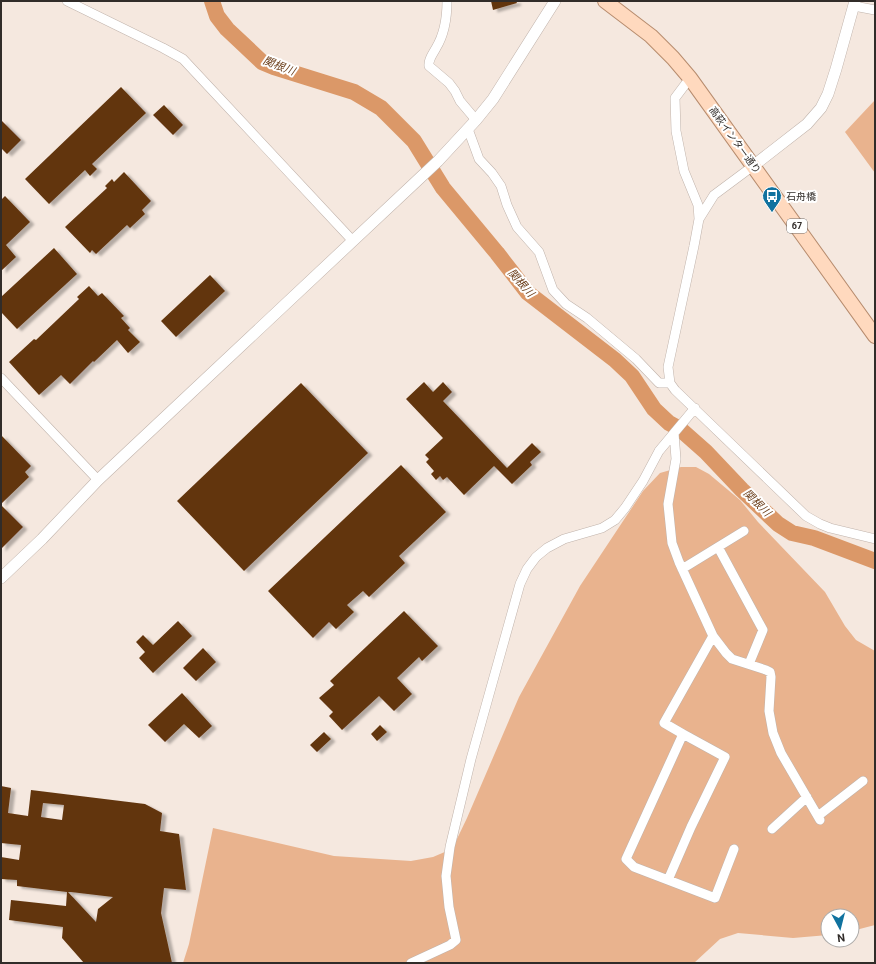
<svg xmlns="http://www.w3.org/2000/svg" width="876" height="964" font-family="Roboto,'Noto Sans JP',sans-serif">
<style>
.green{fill:#e9b38e}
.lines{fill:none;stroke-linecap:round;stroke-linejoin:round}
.river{stroke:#db9868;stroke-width:16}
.building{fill:#62350e;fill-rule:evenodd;filter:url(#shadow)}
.minor-casing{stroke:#c0b3ab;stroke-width:10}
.tertiary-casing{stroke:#c0b3ab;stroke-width:12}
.primary-casing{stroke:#b78c6e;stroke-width:16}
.minor{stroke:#fff;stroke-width:9}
.tertiary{stroke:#fff;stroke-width:11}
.primary{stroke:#ffd9be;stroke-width:14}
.labels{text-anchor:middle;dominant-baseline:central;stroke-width:4;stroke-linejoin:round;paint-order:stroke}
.shield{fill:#fff;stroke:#6f6b69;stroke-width:1}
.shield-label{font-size:9px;font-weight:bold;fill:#312c29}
.street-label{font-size:10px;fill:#312c29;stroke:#fff}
.poi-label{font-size:10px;fill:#312c29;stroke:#fff;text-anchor:start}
.water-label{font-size:11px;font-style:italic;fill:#6c3f1b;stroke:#fff}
</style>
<defs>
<filter id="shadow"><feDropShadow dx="4.5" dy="2.5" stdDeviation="1" flood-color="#0004"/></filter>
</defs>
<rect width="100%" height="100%" fill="#f5e8df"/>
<path class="green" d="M875,100V173L845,132Z
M681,467H696L709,474L740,500L758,522L825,592L845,626L856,640L875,651V925L852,931V916H828V935L793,938L738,933L720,939L694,963H183L189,944L213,828L334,856L411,861L433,857L447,851L456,841L467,818L519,697L580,586L643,491L660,473Z"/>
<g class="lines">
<path class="river" d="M212,1L217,16L227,29L262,62L274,67L354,92L381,108L414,141L443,188L497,253L528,293L615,360L632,376L654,409L669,423L680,429L706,452L742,490L778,524L792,533L814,538L875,561"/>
</g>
<path class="building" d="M491,1H516L517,3L493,10Z
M121,87L146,113L92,164L97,169L90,176L85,170L49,204L25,179Z
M164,105L183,125L173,135L153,115Z
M1,120L21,140L7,154L1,148Z
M124,172L151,201L142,210L145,214L130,228L127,225L96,254L92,250L90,253L65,227L107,188L105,186L112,179L114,182Z
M5,196L30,222L6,245L16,257L1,271V200Z
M54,248L77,274L17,329L1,312V297Z
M210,275L225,291L176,337L161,321Z
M89,286L98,296L102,293L124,316L121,318L130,328L128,330L140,342L128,353L117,340L94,362L93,361L70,384L61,375L39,395L9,362L34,339L36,340L79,299L77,297Z
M424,382L433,392L443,382L452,392L443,401L507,468L532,443L541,452L530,462L532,465L512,484L494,466L464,495L447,477L443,480L440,476L436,480L431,474L434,471L426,462L429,459L425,455L443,438L406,399Z
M301,383L368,453L244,571L177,501Z
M1,435L31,466L25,472L29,477L1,504Z
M401,465L446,512L399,556L405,563L369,597L363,591L347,605L354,612L336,629L329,622L313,638L268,591Z
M1,505L23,527L1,549Z
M404,611L438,646L422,661L419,657L397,678L412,694L394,711L379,696L342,730L329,716L333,712L319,698L334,685L330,681Z
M178,621L192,636L153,673L139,658L145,652L136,642L143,635L153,645Z
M203,648L216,662L196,681L183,668Z
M182,693L212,726L199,738L184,724L165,742L148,725Z
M380,725L387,732L377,741L371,734Z
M324,732L331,739L317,752L310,745Z
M1,786L11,788L8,813L28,816L31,790L145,804L162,813L160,831L179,834L186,890L164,888L161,913L172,963H84L62,938L63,927L9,920L11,900L66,906L67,892L17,886V880L1,879V857L19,860L21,845L1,843ZM43,803L64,805L62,820L41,817ZM68,892H71L113,897L98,909L96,922Z"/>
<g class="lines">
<defs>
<path id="minor" d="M67,1L163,48L183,59L352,240
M447,1C447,16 444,35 436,48C433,54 428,59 429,66L449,83L455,91L460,101L476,120
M854,6L875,10
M690,78L675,98L676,131L684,171L698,205L699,219L694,246L668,367L670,383L675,390L806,516L820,524L830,528L875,539
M468,129L479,159L492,173L501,186L507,205L517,227L539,252L553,290L566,304L587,318L636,359L659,383H670
M699,219L714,195L753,166
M1,378L98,480
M674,433L676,459L668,504L672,543L679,562L713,636L726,653L732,659L766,670L770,672L771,677L769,711L773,733L781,753L820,820
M718,547L763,630L749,664
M682,569L744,531
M713,636L664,723L683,734L626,859L634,867L715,898L734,849
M818,816L863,781
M772,829L807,797
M668,880L691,827L725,757L683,734
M411,963L450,945L456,940L449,907L446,876L450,847L471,759L520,584L527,569L536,557L547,548L564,539L602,528L615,520L625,508L643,481L659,451L695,408"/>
<path id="tertiary" d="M753,166L807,124L821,108L828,94L836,69L855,1
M1,578L42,539L98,480L438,161L476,120L493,99L555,1"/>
<path id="primary" d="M605,1L651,36L673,58L690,78L875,336"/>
</defs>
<use href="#minor" class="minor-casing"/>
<use href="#tertiary" class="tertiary-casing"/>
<use href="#primary" class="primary-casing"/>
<use href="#minor" class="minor"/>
<use href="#tertiary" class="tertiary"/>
<use href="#primary" class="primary"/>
</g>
<defs>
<symbol id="bus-pin" viewBox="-11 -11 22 30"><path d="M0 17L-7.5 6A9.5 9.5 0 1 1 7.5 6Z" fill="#10729f" stroke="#fff"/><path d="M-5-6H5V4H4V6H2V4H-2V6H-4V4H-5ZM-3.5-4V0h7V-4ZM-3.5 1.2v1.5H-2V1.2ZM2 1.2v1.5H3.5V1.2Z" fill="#fff"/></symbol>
</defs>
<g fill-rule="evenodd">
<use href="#bus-pin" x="761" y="185" width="22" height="30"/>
</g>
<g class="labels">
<rect class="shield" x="787" y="219" width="20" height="14" rx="3"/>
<g class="shield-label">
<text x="797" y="226">67</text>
</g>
<g class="street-label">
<text transform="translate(735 140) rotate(54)">高萩インター通り</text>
</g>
<g class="poi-label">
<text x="786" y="196">石舟橋</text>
</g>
<g class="water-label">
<text transform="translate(279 66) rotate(21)">関根川</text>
<text transform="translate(521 283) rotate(48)">関根川</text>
<text transform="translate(757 503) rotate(45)">関根川</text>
</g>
</g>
<rect width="876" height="964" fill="none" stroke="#312c29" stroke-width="4"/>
<g transform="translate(840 928) rotate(173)"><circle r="19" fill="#ffffff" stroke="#adaba9"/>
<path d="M0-3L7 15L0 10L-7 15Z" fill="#10729f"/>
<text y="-6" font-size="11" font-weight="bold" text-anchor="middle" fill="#312c29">N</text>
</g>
</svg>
